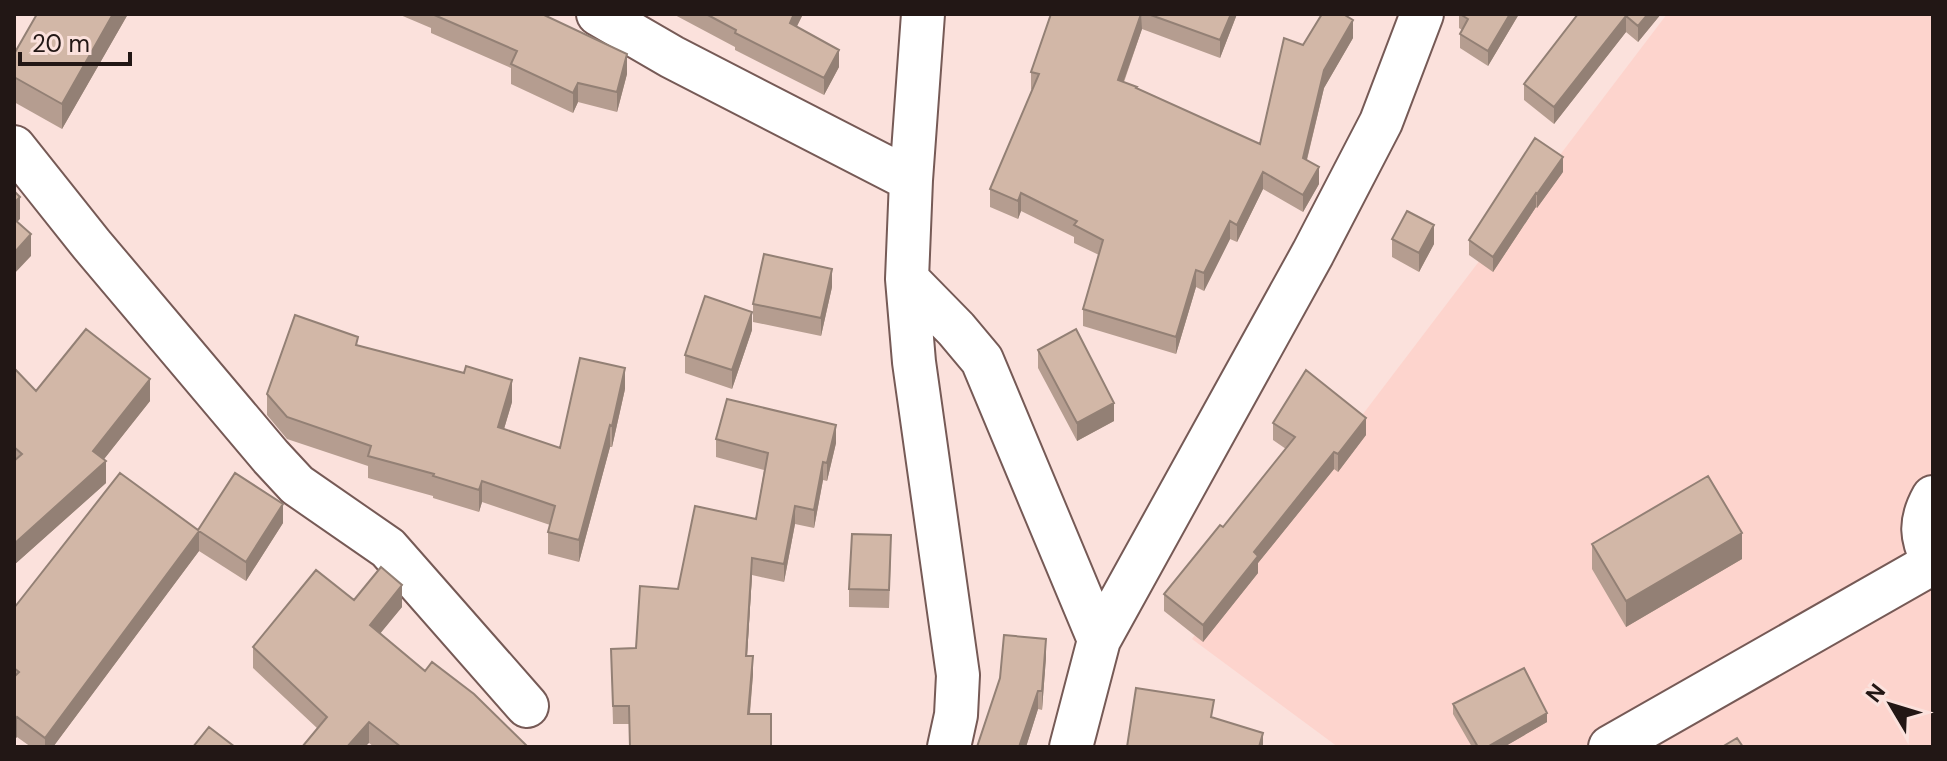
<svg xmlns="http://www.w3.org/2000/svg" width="1947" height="761" font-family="'DM Sans',sans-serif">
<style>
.built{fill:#fdd4cd}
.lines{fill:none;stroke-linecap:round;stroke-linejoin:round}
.street-casing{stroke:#765a56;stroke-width:46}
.street{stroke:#fff;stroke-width:42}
.wall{fill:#b59d90}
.shaded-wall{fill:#938075}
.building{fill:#d2b7a7;stroke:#938075;stroke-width:2}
</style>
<rect width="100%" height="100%" fill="#fbe1dc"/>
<path class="built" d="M1667,14H1933V747H1338L1192,639Z"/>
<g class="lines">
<defs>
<path id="street" d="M598,14L672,57L911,180
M923,14L911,180L907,279L914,362L958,675L956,715L949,747
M14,147L92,245L271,457L297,485L388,548L527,706
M907,279L956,329L982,360L1099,640L1071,747
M1933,497C1919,522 1921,537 1933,563
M1099,640L1313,253L1381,122L1422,14
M1610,747L1933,563"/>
</defs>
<use href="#street" class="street-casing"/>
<use href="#street" class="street"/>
</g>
<path class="wall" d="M128,14L62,129L14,102V54Z
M398,14H542L627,74L617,112L578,102L573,113L511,84V68L431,33V28Z
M673,14H803L797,26L839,67L824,95L735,50V47Z
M1051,14H1237L1220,58L1142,29L1124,82L1260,144L1303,45L1353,38L1324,88L1307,160L1319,184L1303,212L1263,189L1237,242L1230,239L1204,291L1196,287L1176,354L1083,326V309L1099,255L1074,243V237L1021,211L1018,219L990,207V189L1032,90L1031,89V72Z
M1459,14H1519L1488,66L1460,48V34L1462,30L1459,28Z
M1578,14H1661L1638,42L1626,32L1554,124L1524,100V84Z
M1563,172L1537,208L1536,207L1493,272L1469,255V240Z
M1392,239L1434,244L1419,272L1392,257Z
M832,287L821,336L753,322V304Z
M752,330L732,389L685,373V355Z
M358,345L512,402L504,429L560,448L625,389L612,447H610L579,562L548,554V532L550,525L482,502L479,512L433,498V496L368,478V466L287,439L267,415V394Z
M1038,350L1114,421L1077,441L1038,368Z
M14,368L36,391L150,401L104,459L106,483L14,565Z
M1273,423L1366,435L1338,472L1334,469L1258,563V573L1203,642L1164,611V594L1223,527L1286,449L1273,440Z
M716,439L836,443L827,481L823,480L814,528L795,524L784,582L752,575L747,656L753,674L750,714L771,747H630L629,724H613L611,649L636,648L678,589L756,519L764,470L716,457Z
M283,523L246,581L199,551L53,747H31L17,737L14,740V608L198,530Z
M1592,544L1742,559L1626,627L1592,569Z
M891,553L889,608L849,607V589Z
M354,600L402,607L380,633L425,671L528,747H374L369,743L317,728L253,668V647Z
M1046,657L1042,710L1038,709L1026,747H977Z
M1453,704L1547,722L1504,747H1472L1453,714Z"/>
<path class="shaded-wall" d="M113,14H128L62,129V104Z
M794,14H803L790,40V23Z
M1141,14L1142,29L1118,97V80Z
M1231,14H1237L1220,58V40Z
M1510,14H1519L1488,66V51Z
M1648,14H1661L1638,42V26Z
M1626,16V32L1554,124V107Z
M1353,20V38L1324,88L1303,175V158L1324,70Z
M839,50V67L824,95V78Z
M627,54V74L617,112V92Z
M578,83V102L573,113V93Z
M1563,157V172L1537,208V194Z
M1319,167V184L1303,212V195Z
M1263,172V189L1237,242V225Z
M1021,193V211L1018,219V201Z
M1536,193V207L1493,272V257Z
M20,197V219L14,225V203Z
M1230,221V239L1204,291V273Z
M1434,225V244L1419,272V253Z
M31,234V256L14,274V253Z
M832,269V287L821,336V318Z
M1196,270V287L1176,354V337Z
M752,312V330L732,389V370Z
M625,368V389L612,447V426Z
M150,379V401L93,473V451Z
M512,380V402L498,449V427Z
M1114,403V421L1077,441V423Z
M1366,418V435L1338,472V454Z
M610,425V447L579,562V540Z
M836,425V443L827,481V463Z
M1334,452V469L1258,563V573L1203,642V625L1254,552Z
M106,461V483L14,565V544Z
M823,462V480L814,528V510Z
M482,481V502L479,512V490Z
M283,504V523L246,581V562Z
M795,506V524L784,582V564Z
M199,531V551L53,747H45V738Z
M1742,533V559L1626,627V601Z
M752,558V575L746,673V656Z
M402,585V607L370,646V625Z
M1046,639V657L1042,710V691Z
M753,656V674L748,732V714Z
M1038,691V709L1026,747H1019Z
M1547,713V722L1504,747H1487Z
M17,717V737L14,740V721Z
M369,722V743L365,747H347Z
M1263,733V747H1259Z"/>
<path class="building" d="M37,14H113L62,104L14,77V54Z
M432,14H542L627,54L617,92L578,83L573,93L511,64L517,51Z
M706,14H794L790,23L839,50L824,78L735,33L736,30Z
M1051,14H1141L1118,80L1137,87L1136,88L1260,144L1284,38L1303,45L1322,14H1343L1353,20L1324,70L1303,158L1319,167L1303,195L1263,172L1237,225L1230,221L1204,273L1196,270L1176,337L1083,309L1103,240L1074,225L1077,221L1021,193L1018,201L990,189L1039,74L1031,72Z
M1148,14H1231L1220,40Z
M1460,14H1510L1488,51L1460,34L1468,19Z
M1578,14H1648L1638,26L1626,16L1554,107L1524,84Z
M1535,138L1563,157L1537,194L1536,193L1493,257L1469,240Z
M14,191L20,197L14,203Z
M1407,211L1434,225L1419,253L1392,239Z
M14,219L31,234L14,253Z
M764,254L832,269L821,318L753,304Z
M705,296L752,312L732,370L685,355Z
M295,315L358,337L356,345L464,373L466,366L512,380L498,427L560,448L580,358L625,368L612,426L610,425L579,540L548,532L555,506L482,481L479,490L433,476L434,474L368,456L371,446L287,417L267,394Z
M86,329L150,379L93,451L106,461L14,544V461L22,454L14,447V368L36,391Z
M1076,329L1114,403L1077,423L1038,350Z
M1306,370L1366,418L1338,454L1334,452L1254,552L1258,556L1203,625L1164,594L1220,525L1223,527L1295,437L1273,423Z
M727,399L836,425L827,463L823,462L814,510L795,506L784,564L752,558L746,656H753L748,714H771V747H630L629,706H613L611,649L636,648L640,586L678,589L695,506L756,519L768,453L716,439Z
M120,473L198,530L235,473L283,504L246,562L199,531L45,738L17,717L14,721V677L19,672L14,668V608Z
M1708,476L1742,533L1626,601L1592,544Z
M852,534L891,535L889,590L849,589Z
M381,567L402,585L370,625L425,671L432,662L474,694L528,747H401L369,722L347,747H302L327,717L253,647L316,570L354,600Z
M1004,635L1046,639L1042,691H1038L1019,747H977L1000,678Z
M1524,668L1547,713L1487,747H1478L1453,704Z
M1136,688L1214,700L1211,717L1263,733L1259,747H1127Z
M209,727L235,747H193Z
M1737,738L1743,747H1722Z"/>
<rect width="1947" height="761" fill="none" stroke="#221715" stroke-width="32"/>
<g transform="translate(1891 705) rotate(308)" stroke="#fbe1dc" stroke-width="6" paint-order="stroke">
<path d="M0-6L14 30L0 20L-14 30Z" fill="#221715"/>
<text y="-12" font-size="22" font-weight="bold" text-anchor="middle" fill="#221715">N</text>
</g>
<path d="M20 52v12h110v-12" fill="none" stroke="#221715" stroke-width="4"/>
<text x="32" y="52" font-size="24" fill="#221715" stroke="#fbe1dc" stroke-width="6" paint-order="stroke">20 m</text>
</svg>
